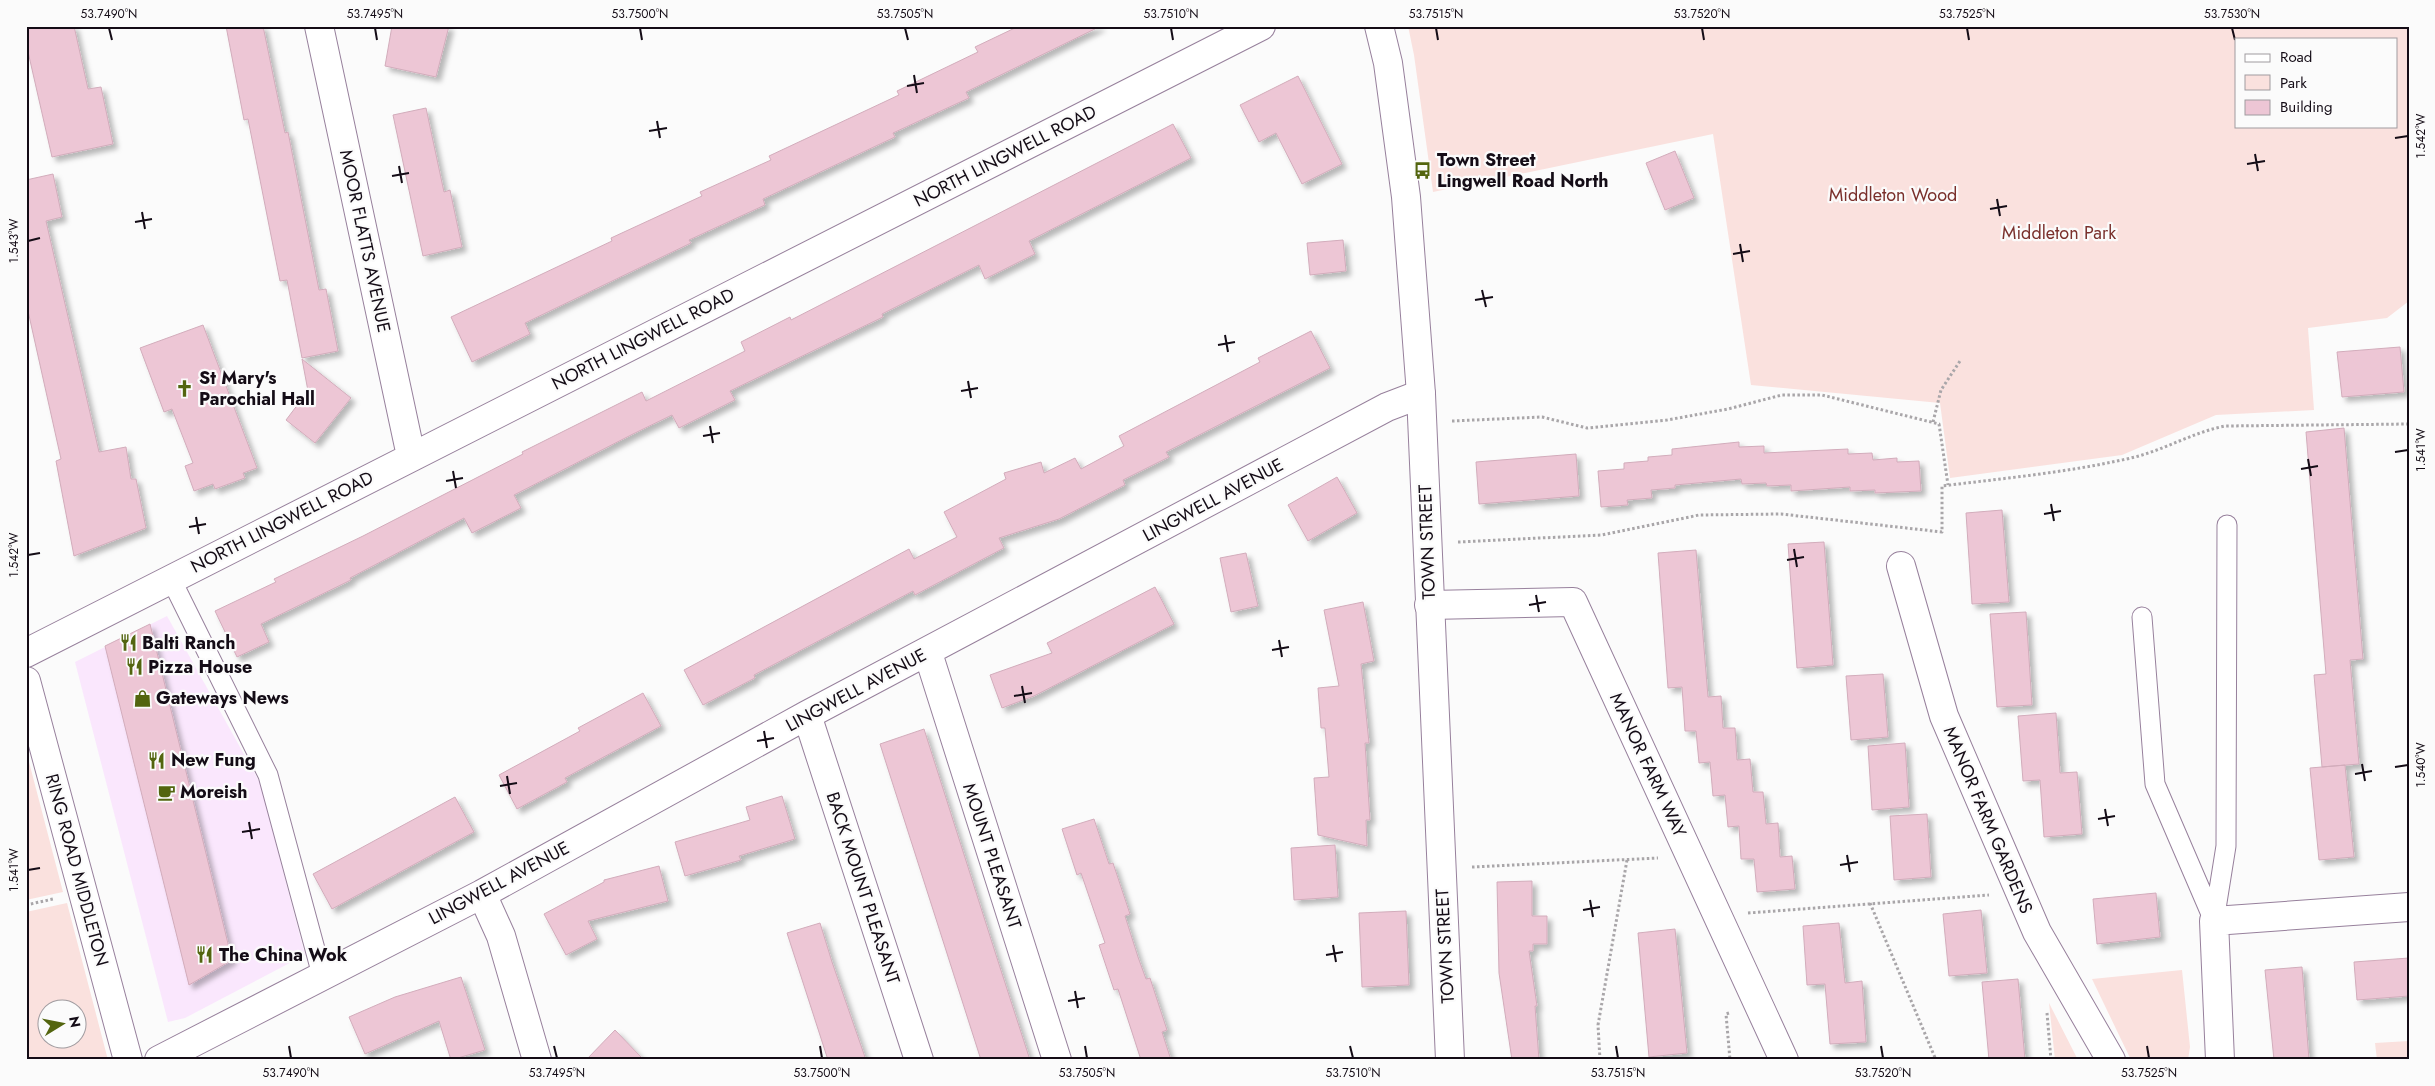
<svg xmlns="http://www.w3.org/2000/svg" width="2435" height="1086" font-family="Jost,sans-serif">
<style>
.built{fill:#fae7fd}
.green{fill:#fae1de;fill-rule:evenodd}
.building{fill:#edc6d5;stroke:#d2acbb;filter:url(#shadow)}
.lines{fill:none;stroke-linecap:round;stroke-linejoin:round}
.lane-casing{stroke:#97809c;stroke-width:21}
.street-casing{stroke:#97809c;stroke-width:30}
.secondary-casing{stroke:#97809c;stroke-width:30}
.path{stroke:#a9a6a9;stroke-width:3;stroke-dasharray:2.5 2.5;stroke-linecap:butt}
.lane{stroke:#fff;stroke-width:19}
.street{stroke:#fff;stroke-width:28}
.secondary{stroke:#fff;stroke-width:28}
.ticks{fill:none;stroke:#140c16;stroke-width:2}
.labels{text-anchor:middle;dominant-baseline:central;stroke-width:4.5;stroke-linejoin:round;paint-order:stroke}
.street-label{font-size:18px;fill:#140c16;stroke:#fbfbfb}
.poi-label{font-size:18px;font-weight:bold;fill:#140c16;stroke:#fbfbfb;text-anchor:start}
.park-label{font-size:18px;fill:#7a302c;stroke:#fbfbfb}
.neatline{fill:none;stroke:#140c16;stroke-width:2}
.ticks-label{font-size:12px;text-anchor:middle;fill:#140c16}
</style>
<defs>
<filter id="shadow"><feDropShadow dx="4.5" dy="4.5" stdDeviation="2.5" flood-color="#0004"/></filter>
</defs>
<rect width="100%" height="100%" fill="#fbfbfb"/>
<path class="built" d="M167,616L260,783L305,955L185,1018L168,1022L75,662Z"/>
<path class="green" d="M1408,26H2409V301L2387,318L2308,328L2314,410L2216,415L2122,455L1950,478L1940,403L1751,385L1713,134L1433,192L1414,55ZM2236,39H2396V126H2236Z
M29,762L63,892L26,900V765Z
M67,903L108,1060H26V912ZM78,1008V1038H48V1008Z
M2182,970L2190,1047L2188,1060H2131L2092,979Z
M2049,1003L2078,1060H2055Z
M2409,1041V1060H2377L2375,1043Z"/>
<path class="building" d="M26,26H74L88,89L101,87L113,144L52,157L26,43Z
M226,26H263L285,133L288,132L319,290L326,289L338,351L302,358L287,280L280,281L248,119L244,120Z
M392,26H449L436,77L385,66Z
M1019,26H1101L966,92L969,98L893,133L895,137L763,199L765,205L689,240L691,243L525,323L530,334L472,362L451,317L612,241L611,238L702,196L700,192L771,160L769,156L899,95L897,91L978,52L975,47Z
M1298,76L1342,164L1302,184L1276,133L1259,142L1240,105Z
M426,108L444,192L450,190L462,247L423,256L393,115Z
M1173,124L1191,158L1029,241L1035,254L985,279L979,265L882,314L883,317L730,391L735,400L679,428L672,415L633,434L514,495L521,508L472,533L464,518L350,578L351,580L261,624L269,642L237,657L215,611L276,582L274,579L363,536L523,454L522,452L642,392L646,401L745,351L741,342L790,317L791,320Z
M1675,151L1694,198L1665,210L1646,163Z
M53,174L62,217L46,221L99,452L126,447L131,479H136L146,528L74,556L56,461L61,459L26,302V180Z
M1343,240L1346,271L1310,275L1307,243Z
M203,325L257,468L243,473L245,478L215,489L213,484L194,491L185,466L193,463L172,409L164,412L140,348Z
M1311,331L1330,368L1166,452L1169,457L1123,480L1125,485L1059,519L999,538L1004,548L915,595L913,591L754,675L755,678L703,705L684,670L909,549L914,559L957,537L944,512L1006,479L1004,473L1041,462L1044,473L1075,458L1081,469L1124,446L1119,436L1260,362L1258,358Z
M2400,347L2404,392L2342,397L2337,352Z
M302,359L351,398L315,443L286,420L308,391Z
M2344,428L2363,659L2350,660L2359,764L2322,767L2314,675L2326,674L2306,432Z
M1739,442V447L1764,446V453L1848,449V454L1872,453L1873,460L1897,458V462L1919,461L1921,491L1875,493V490L1850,491V487L1791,491V485L1767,486L1766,483L1742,484L1741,479L1675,485V488L1651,490L1652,498L1627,500L1628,505L1601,507L1598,471L1624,469V463L1648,461V457L1672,455V449Z
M1576,454L1579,496L1479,504L1476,462Z
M1337,477L1357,513L1308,541L1288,505Z
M2002,510L2009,602L1972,604L1966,513Z
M1824,542L1833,665L1797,668L1788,544Z
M1696,550L1708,697L1721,696L1723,728H1735L1737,760L1750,759L1753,792H1763L1766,824L1778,823L1780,857L1792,856L1795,889L1757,892L1754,859H1741L1739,826L1728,827L1725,795L1713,796L1710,762L1699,763L1696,731H1685L1682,687L1668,688L1658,553Z
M1246,553L1258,606L1231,612L1220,558Z
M1155,587L1174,624L1034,696L1002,708L990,675L1052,653L1047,643Z
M1363,602L1374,661L1361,664L1369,743H1365L1370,820H1366L1367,846L1318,835L1314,778L1329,777L1325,728H1321L1318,688L1339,686L1324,610Z
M2026,612L2032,705L1997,707L1990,614Z
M150,624L232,960L189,985L105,646Z
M1883,674L1888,737L1851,740L1846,676Z
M643,693L661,726L565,778L567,782L517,809L499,775L580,731L578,728Z
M2056,713L2060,773L2077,772L2082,834L2044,837L2040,780L2023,781L2018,716Z
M924,729L996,955L1030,1060H981L936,919L880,744Z
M1905,743L1909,807L1872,810L1868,746Z
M2345,765L2354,857L2319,860L2310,768Z
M782,796L795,839L739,856L741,860L685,876L675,842L750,820L746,807Z
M455,797L474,832L332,909L313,874Z
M1927,814L1931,877L1894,880L1890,816Z
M1094,819L1109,864L1113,863L1130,914L1125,916L1138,957L1146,979L1150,978L1167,1030L1162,1032L1171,1060H1141L1118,989L1114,990L1099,945L1105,943L1081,873L1077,875L1062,829Z
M1335,845L1338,897L1294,900L1291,848Z
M659,866L668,901L588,921L597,939L566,955L544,914L604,882V880Z
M1532,881V916H1547V944H1533V951H1529L1537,1006H1535L1539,1060H1512L1499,973L1497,882Z
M2156,893L2160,937L2097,944L2093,899Z
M1981,910L1987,973L1949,976L1943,914Z
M1406,911L1409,985L1362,987L1359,913Z
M820,923L832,962L866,1060H828L787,933Z
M1839,923L1845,983L1862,981L1866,1042L1830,1044L1825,984L1807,985L1803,926Z
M1675,929L1687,1053L1649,1057L1638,933Z
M2409,958V996L2357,1000L2354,962Z
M2302,967L2309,1060H2274L2265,970Z
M461,977L485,1050L451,1060L439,1021L365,1054L349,1017L395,997Z
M2018,979L2025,1060H1989L1982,982Z
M615,1030L644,1060H586Z"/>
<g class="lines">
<defs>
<path id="lane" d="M171,579L268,775L322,975
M2142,617L2155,784L2214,921
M2214,921L2226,846L2227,525"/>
<path id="street" d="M319,26L411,456
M1901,566L1944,716L2037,932L2111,1060
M1429,605L1573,602L1784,1060
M26,653L1261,26
M928,653L1057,1060
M26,681L128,1060
M807,715L919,1060
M482,894L501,936L537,1060
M159,1060L482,894L807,715L1387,407L1421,394
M2220,1060L2214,921L2409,907"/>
<path id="secondary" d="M1379,26L1388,63L1406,197L1421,394L1450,1060"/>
</defs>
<use href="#lane" class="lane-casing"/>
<use href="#street" class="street-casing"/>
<use href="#secondary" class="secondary-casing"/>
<path class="path" d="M1452,421L1542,417L1587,428L1667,420L1728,409L1782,395H1822L1939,424L1948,485
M1933,422L1941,390L1960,361
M1458,542L1602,535L1699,515L1781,514L1942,532V486C2006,478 2072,472 2135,457C2166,449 2194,432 2225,426L2409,424
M1472,867L1658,858
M1870,903L1936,1060
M26,905L53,899
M1748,913L1989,895
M1729,1013L1726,1014L1730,1060
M2047,1013L2051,1060
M1600,1060L1598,1025L1627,860"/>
<use href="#lane" class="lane"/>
<use href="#street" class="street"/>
<use href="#secondary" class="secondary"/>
</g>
<path class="ticks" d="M109,28L112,40M375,28L377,40M640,28L642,40M905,28L908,40M1171,28L1173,40M1436,28L1438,40M1702,28L1704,40M1967,28L1969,40M2232,28L2235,40M914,75L917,93M907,86L924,83M657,121L660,138M649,131L667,128M2395,138L2408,136M2255,154L2258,171M2247,164L2265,161M399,166L402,183M392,176L409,173M1997,199L2000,216M1990,209L2007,206M142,212L145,229M135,222L152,219M28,241L40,238M1740,244L1743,262M1733,254L1750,251M1482,290L1486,307M1475,300L1493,297M1225,335L1228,352M1218,345L1235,342M968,381L971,398M961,391L978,388M710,426L713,443M703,436L720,433M2395,452L2408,450M2308,459L2311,476M2301,469L2318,466M453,471L456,488M446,481L463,478M2051,504L2054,521M2044,514L2061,511M196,517L199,534M189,527L206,524M1794,549L1797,567M28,555L40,553M1787,560L1804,557M1536,595L1539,612M1529,605L1546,602M1279,640L1282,657M1272,650L1289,647M1022,686L1025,703M1014,696L1032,693M764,731L767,748M757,741L774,738M2362,764L2365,781M2395,767L2408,765M2355,774L2372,771M507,776L510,794M500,786L517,783M2105,809L2108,826M2098,819L2115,816M249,822L252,839M242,832L260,829M1847,855L1850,872M1840,865L1858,862M28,870L40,868M1590,900L1593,917M1583,910L1600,907M1333,945L1336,962M1326,955L1343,952M1075,991L1078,1008M1068,1001L1085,998M289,1046L291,1058M554,1046L557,1058M820,1046L822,1058M1085,1046L1087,1058M1350,1046L1353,1058M1616,1046L1618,1058M1881,1046L1883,1058M2147,1046L2149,1058"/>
<defs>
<symbol id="bus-bare" viewBox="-9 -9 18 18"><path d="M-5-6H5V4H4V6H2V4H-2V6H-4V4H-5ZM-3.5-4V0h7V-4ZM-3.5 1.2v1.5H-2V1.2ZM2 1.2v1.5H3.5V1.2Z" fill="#53650f" stroke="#fbfbfb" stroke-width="2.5" paint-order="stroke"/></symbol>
<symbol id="church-bare" viewBox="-9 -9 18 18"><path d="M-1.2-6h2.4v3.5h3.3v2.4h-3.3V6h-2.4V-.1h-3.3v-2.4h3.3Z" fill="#53650f" stroke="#fbfbfb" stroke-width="2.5" paint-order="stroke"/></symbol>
<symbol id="restaurant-bare" viewBox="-9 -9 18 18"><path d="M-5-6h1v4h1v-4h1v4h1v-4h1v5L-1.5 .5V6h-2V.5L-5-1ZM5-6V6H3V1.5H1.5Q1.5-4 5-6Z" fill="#53650f" stroke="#fbfbfb" stroke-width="2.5" paint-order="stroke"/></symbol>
<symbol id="shop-bare" viewBox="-9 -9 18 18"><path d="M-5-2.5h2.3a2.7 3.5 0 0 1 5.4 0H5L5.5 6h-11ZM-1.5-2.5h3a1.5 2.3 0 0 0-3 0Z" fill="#53650f" stroke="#fbfbfb" stroke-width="2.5" paint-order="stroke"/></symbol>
<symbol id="cafe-bare" viewBox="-9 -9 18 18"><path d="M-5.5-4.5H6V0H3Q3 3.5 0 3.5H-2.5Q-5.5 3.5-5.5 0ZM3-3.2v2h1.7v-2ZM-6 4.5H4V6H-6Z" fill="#53650f" stroke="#fbfbfb" stroke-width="2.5" paint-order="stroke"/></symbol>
</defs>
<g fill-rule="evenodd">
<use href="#bus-bare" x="1410" y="158" width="25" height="25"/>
<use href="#church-bare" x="172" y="376" width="25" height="25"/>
<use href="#restaurant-bare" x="116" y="630" width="25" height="25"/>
<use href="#restaurant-bare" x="122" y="654" width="25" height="25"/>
<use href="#shop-bare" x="130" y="686" width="25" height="25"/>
<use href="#restaurant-bare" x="144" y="748" width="25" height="25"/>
<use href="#cafe-bare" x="154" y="780" width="25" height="25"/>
<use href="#restaurant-bare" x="192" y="942" width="25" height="25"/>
</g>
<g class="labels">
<g class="street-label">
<text transform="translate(1005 156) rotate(-27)">NORTH LINGWELL ROAD</text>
<text transform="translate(365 241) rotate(78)">MOOR FLATTS AVENUE</text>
<text transform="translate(643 339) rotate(-27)">NORTH LINGWELL ROAD</text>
<text transform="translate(1213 500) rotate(-28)">LINGWELL AVENUE</text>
<text transform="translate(282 522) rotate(-27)">NORTH LINGWELL ROAD</text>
<text transform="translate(1427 542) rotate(-92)">TOWN STREET</text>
<text transform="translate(856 690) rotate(-28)">LINGWELL AVENUE</text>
<text transform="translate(1648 765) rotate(65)">MANOR FARM WAY</text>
<text transform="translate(1988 820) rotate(67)">MANOR FARM GARDENS</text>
<text transform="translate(992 856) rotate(72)">MOUNT PLEASANT</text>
<text transform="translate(77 870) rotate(75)">RING ROAD MIDDLETON</text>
<text transform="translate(499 883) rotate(-28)">LINGWELL AVENUE</text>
<text transform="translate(863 888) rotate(72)">BACK MOUNT PLEASANT</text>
<text transform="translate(1445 946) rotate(-93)">TOWN STREET</text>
</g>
<g class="poi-label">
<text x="1437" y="160">Town Street<tspan x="1437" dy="21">Lingwell Road North</tspan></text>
<text x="199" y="378">St Mary's<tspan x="199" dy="21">Parochial Hall</tspan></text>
<text x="142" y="643">Balti Ranch</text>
<text x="148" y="667">Pizza House</text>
<text x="156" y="698">Gateways News</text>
<text x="171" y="760">New Fung</text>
<text x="180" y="792">Moreish</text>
<text x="219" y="955">The China Wok</text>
</g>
<g class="park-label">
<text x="1893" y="195">Middleton Wood</text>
<text x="2059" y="233">Middleton Park</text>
</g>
</g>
<rect width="2435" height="1086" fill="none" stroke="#fbfbfb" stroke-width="55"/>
<rect x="2235" y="38" width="162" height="90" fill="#fbfbfb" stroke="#9f9b9f"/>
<rect x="2245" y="54" width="25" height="8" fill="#ffffff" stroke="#9f9b9f"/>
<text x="2280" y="62" font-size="15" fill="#140c16">Road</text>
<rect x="2245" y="75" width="25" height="15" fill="#fae1de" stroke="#9f9b9f"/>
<text x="2280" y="88" font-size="15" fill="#140c16">Park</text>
<rect x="2245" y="100" width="25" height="15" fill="#edc6d5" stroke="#9f9b9f"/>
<text x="2280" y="112" font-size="15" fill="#140c16">Building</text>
<g transform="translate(62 1024) rotate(80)"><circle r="24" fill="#fbfbfb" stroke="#9f9b9f"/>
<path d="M0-4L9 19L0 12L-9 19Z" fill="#53650f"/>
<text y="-8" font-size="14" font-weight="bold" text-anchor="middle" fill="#140c16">N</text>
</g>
<rect x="28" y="28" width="2380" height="1030" class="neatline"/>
<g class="ticks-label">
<text x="109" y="18">53.7490°N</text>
<text x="375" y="18">53.7495°N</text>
<text x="640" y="18">53.7500°N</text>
<text x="905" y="18">53.7505°N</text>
<text x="1171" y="18">53.7510°N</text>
<text x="1436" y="18">53.7515°N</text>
<text x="1702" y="18">53.7520°N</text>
<text x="1967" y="18">53.7525°N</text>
<text x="2232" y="18">53.7530°N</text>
<text transform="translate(2421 136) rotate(-90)" y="4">1.542°W</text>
<text transform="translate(14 241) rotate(-90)" y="4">1.543°W</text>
<text transform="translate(2421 450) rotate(-90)" y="4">1.541°W</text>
<text transform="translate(14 555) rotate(-90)" y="4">1.542°W</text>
<text transform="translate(2421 765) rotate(-90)" y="4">1.540°W</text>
<text transform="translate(14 870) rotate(-90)" y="4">1.541°W</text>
<text x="291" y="1077">53.7490°N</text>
<text x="557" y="1077">53.7495°N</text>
<text x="822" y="1077">53.7500°N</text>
<text x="1087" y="1077">53.7505°N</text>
<text x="1353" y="1077">53.7510°N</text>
<text x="1618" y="1077">53.7515°N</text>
<text x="1883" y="1077">53.7520°N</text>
<text x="2149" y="1077">53.7525°N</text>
</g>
</svg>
